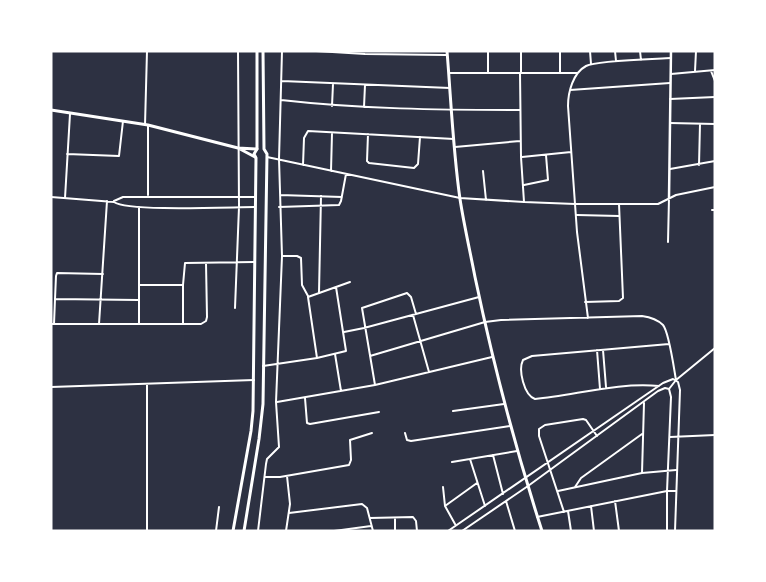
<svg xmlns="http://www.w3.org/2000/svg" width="766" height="582" font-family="'Archivo Narrow',sans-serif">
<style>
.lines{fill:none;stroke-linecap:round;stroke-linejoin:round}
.minor{stroke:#fff;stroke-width:2}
.tertiary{stroke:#fff;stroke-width:2.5}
.secondary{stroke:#fff;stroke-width:3}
.primary{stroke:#fff;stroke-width:3}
</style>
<rect width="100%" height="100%" fill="#2d3142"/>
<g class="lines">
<path class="minor" d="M316,51L365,54L446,55
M560,51V73
M590,51L591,64
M615,51L616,61
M640,51L641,60
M695,71L696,51
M711,71L715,81
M449,73H578
M488,73V51
M520,73L521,157L524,202
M521,73V51
M671,74L715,70
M282,81L450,88
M570,90L670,83
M670,99L715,97
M281,100C360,109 440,110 520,110
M332,106L333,84
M364,107L365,85
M670,123L715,124
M145,125L147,51
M368,134L367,161L369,163L414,168L418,164L420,137
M455,147L520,141
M67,154L119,156L123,121
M267,157L460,198L524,202L575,204H658L676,195L715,187
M522,157L571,152
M303,165L304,138L308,131L454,139
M699,165L700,124
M670,169L715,161
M331,171L332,133
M483,171L486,200
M524,185L548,180L546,155
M148,195V125
M280,195L342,197
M51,197L114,202C128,212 231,207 255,207
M65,198L70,114
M114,201L123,197H255
M279,207L339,205L341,201L346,174
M712,210H715
M577,215L619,216
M668,242L669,198
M282,256H297L301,258L302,285L308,296
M139,285H183
M319,293L321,196
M55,299L56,276L57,273L103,274
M585,302L619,301L623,298L619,204
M235,308L239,207L238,51
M413,315L429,372
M588,318L577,232L568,106C568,92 573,73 586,66C597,60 655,59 671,58
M139,323V207
M51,324H201L206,321L207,317L206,263
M54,324L55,299L138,300
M99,324L107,201
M183,324V285L185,263L254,262
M344,332L364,328L479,297
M597,350L600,389
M603,350L606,387
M335,354L341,391
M370,356L485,322L501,320L642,316C649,317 658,320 663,325C669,332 674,369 676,380L669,389L671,397L667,491V531
M317,358L308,297L350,282
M263,366L317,358L346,351L336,287
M676,380L715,348
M147,385V531
M375,385L362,308L407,293L411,297L416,314
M659,386C618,382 576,395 535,399C524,395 518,370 523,360L532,356L669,344
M51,387L254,380
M305,398L307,423L310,424L379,412
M277,402L375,385L492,357
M453,411L504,404
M405,433L407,440L411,441L510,426
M670,437L715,435
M493,455L503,494
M470,459L485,506
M452,462L517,451
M642,473L644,403
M265,477H280L349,465L351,460L350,440L372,433
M443,487L445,506L455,524
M575,487L581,478L642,434
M558,491L642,473L676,470
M506,501L515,531
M615,501L619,531
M445,506L477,483
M591,506L594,531
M568,511L571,531
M564,512L539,436V429L545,425L583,419L586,420L597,436
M289,513L362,504L367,508L373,531
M537,517L667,491H676
M370,518L413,517L416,521L417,531
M216,531L219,507
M258,531L266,464L267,459L279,447L276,402L282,256L279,159L282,51
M286,531L290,504L287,476
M334,531L371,526
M395,531V518
M448,531L663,383L673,379L678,382L680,390L675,531
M462,531L528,486L658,391L665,388L669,389"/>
<path class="tertiary" d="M669,198L671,51"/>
<path class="secondary" d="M447,51C451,100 453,150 460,199C464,225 470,251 475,277C493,363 515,447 542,531
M51,110L148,125L238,148L257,149
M240,149L255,157"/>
<path class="primary" d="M233,531L251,431L253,411L256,158L254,154L257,149V51
M244,531L259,439L263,404L267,154L264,149L263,51"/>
</g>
<rect width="766" height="582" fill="none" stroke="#ffffff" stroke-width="105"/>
</svg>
